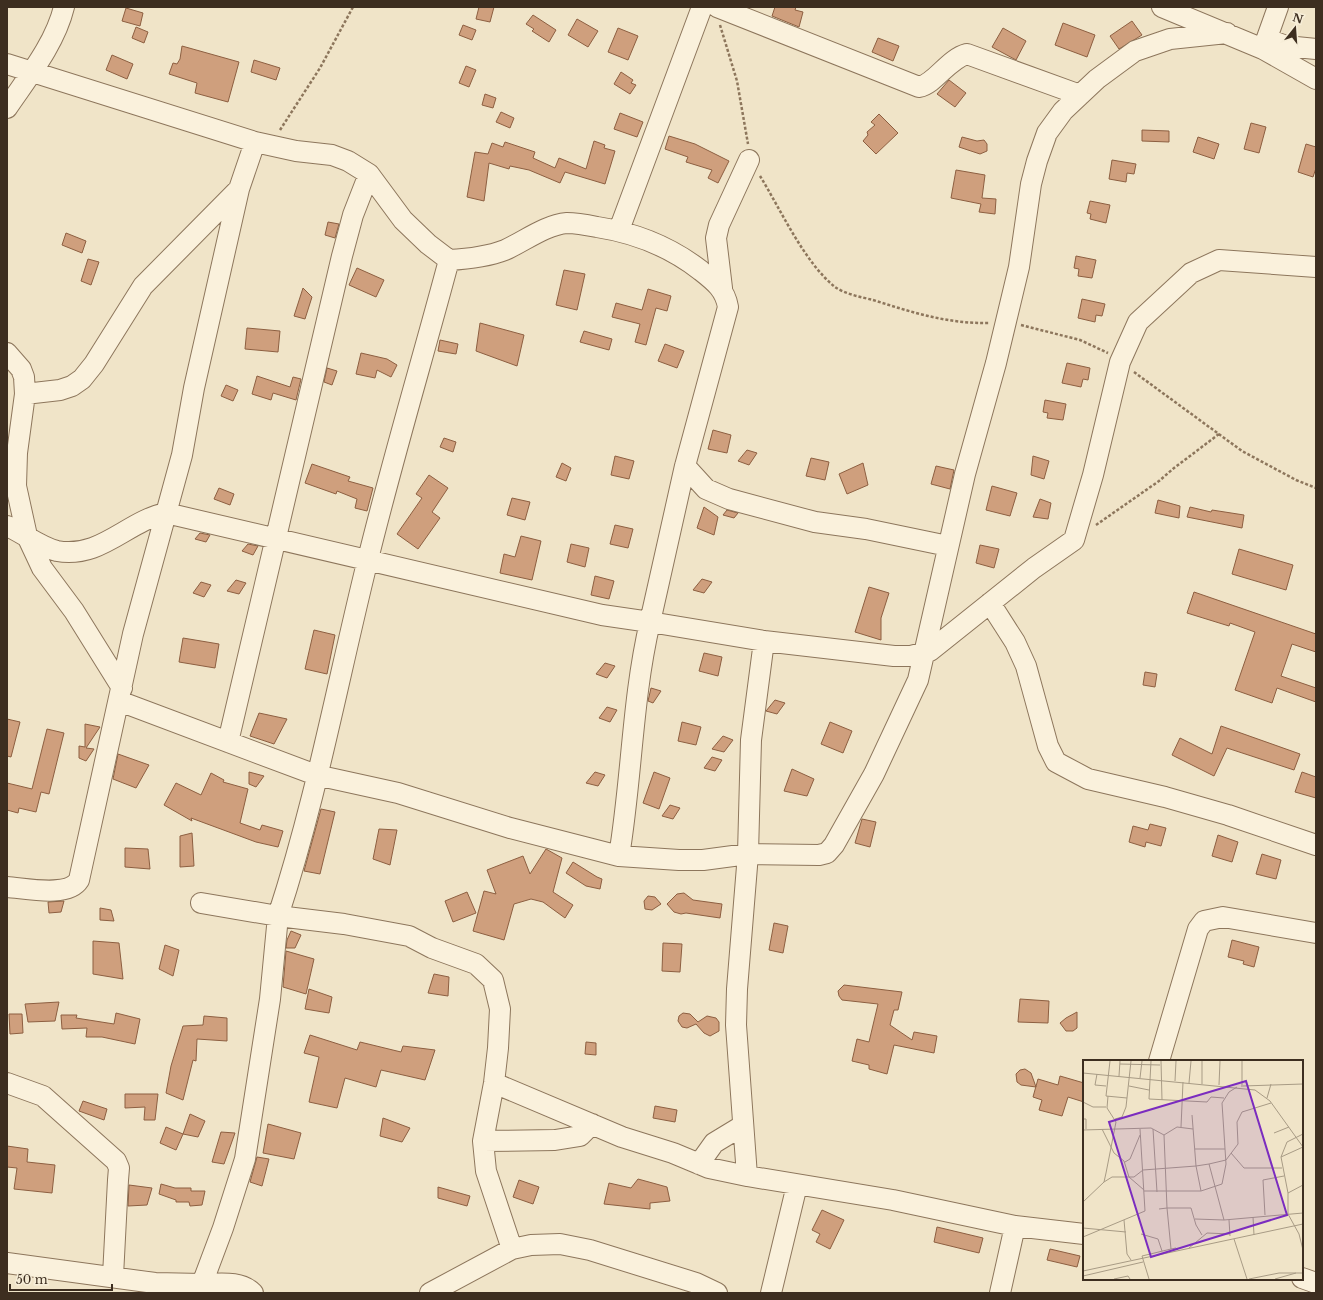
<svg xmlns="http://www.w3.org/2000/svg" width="1323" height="1300" font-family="'Libre Baskerville',serif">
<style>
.building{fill:#cf9f7d;stroke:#8d5f41}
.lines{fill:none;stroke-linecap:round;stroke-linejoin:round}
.minor-casing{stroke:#8d765c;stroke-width:22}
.path{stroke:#8d765c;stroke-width:2.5;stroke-dasharray:3 2;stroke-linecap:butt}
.minor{stroke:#faf1dc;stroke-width:20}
.inset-road{fill:none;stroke:#a89b85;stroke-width:1}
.view{fill:#7b2cbf;fill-opacity:0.15;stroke:#7b2cbf;stroke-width:2}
.inset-edge{fill:none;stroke:#3d2e20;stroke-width:2}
</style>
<rect width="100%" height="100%" fill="#f0e4c8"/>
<path class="building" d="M479,7H494L490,22L476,19Z
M775,7H796L795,10L803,12L799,27L772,16Z
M126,8L143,13L140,26L122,21Z
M533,15L556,30L549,42L532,31L534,29L526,24Z
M577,19L598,31L588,47L568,35Z
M1132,21L1142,35L1119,49L1110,36Z
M1063,23L1095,35L1087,57L1055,45Z
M463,25L476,30L472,40L459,35Z
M136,27L148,32L144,43L132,38Z
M618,28L638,36L628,60L608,52Z
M1003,28L1026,41L1016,60L992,47Z
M878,38L899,46L893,61L872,52Z
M182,46L239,62L228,102L195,93L197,83L169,74L173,63L177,64L180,59Z
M112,55L133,64L127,79L106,70Z
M254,60L280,68L276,80L251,72Z
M466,66L476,70L469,87L459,83Z
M621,72L633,80L631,83L636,85L630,94L614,84Z
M949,80L966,93L955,107L937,94Z
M485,94L496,98L493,108L482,105Z
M501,112L514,118L510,128L496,122Z
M620,113L643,122L637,137L614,129Z
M879,114L898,133L876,154L863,141L868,135L867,132L875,125L871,122Z
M1251,123L1266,127L1259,153L1244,149Z
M1142,130L1169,131V142L1142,141Z
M669,136L695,144L729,161L718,183L708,178L712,170L686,162L688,157L665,149Z
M962,137L977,141L984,140L987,144V151L980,154L959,147Z
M1198,137L1219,144L1214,159L1193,152Z
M594,141L605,145L604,148L615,151L605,184L565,172L560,183L529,170L510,166L509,169L489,163L484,201L467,197L475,152L488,154L492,143L503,147L505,142L535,152L533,158L555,168L559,158L586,169Z
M1306,144L1316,147V168L1313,177L1298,172Z
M1112,160L1136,164L1134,174L1127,173L1126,182L1109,179Z
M956,170L985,175L982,198L996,199L995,214L979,212L981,204L951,198Z
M1090,201L1110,205L1106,223L1090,219L1091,214L1087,213Z
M328,222L339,224L335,238L325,235Z
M66,233L86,241L82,253L62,245Z
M1076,256L1096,260L1092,278L1078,276L1079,269L1074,268Z
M88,259L99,262L91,285L81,281Z
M357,268L384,280L376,297L349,285Z
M564,270L585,274L577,310L556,305Z
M303,288L312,297L305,319L294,316Z
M648,289L671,296L667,311L656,308L646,345L635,342L640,324L612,317L616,303L642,310Z
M1082,299L1105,304L1102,316L1096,315L1095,322L1078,318Z
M480,323L524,335L517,366L476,351Z
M247,328L280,331L278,352L245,349Z
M584,331L612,339L609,350L580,342Z
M440,340L458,344L456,354L438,351Z
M665,344L684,351L677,368L658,361Z
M361,353L387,359L397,365L391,377L377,370L375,378L356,374Z
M1067,363L1090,368L1088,380L1083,379L1081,387L1062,383Z
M327,368L337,371L332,385L324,382Z
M257,376L290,387L293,377L301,379L296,400L273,393L271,400L252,394Z
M226,385L238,390L233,401L221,396Z
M1045,400L1066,404L1063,420L1047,418L1048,413L1043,412Z
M713,430L731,435L727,453L708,449Z
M444,438L456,442L453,452L440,447Z
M747,450L757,453L749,465L738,461Z
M615,456L634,461L629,479L611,475Z
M1033,456L1049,461L1044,479L1031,475Z
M811,458L829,462L825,480L806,476Z
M562,463L571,468L566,481L556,477Z
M863,463L868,485L847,494L839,474Z
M312,464L350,477L348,481L373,488L367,511L355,508L357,499L337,491L336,494L305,483Z
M936,466L954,470L950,489L931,484Z
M429,475L448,488L432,512L440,518L418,549L397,534L422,498L416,494Z
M992,486L1017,493L1010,516L986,510Z
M219,488L234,494L230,505L214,499Z
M512,498L530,502L525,520L507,515Z
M1040,499L1051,503L1048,519L1033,517Z
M1158,500L1180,506L1179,518L1155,513Z
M704,507L718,517L714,535L697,528Z
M1190,507L1211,512L1212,510L1244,515L1242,528L1187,517Z
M727,510L738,513L734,518L723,515Z
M615,525L633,529L628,548L610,544Z
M200,533L210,535L206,542L195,539Z
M521,536L541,541L532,580L500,573L504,554L515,557Z
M248,544L258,546L253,555L242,551Z
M571,544L589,548L585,567L567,562Z
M980,545L999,549L994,568L976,563Z
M1239,549L1293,565L1286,590L1232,574Z
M595,576L614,581L609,599L591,595Z
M702,579L712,582L704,593L693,590Z
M236,580L246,583L239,594L227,591Z
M201,582L211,585L204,597L193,593Z
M869,587L889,593L881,618V640L855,632Z
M1194,592L1316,634V652L1292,644L1281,676L1316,688V702L1277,688L1272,703L1235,690L1255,632L1230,623L1229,626L1187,613Z
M314,630L335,635L327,674L305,669Z
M183,638L219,644L215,668L179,662Z
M704,653L722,657L718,676L699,671Z
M605,663L615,666L607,678L596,674Z
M1145,672L1157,674L1155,687L1143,685Z
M651,688L661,691L653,703L648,701Z
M775,700L785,703L777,714L766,711Z
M607,707L617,710L610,722L599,718Z
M259,713L287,719L274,744L250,736Z
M7,719L20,722L11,757L7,756Z
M682,722L701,727L696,745L678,741Z
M830,722L852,731L843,753L821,744Z
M85,724L100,727L86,748L94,749L86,761L79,758V746L85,747Z
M1221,726L1300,754L1294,770L1227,748L1214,776L1172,755L1180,738L1212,754Z
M47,729L64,733L49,794L41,792L36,812L19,808L18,813L7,810V783L32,789Z
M723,736L733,740L724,752L712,749Z
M118,754L149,765L136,788L113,779Z
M712,757L722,760L715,771L704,768Z
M792,769L814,779L807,796L784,791Z
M249,772L264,776L256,787L249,784Z
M595,772L605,775L598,786L586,783Z
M654,772L670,778L659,809L643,803Z
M1302,772L1316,777V798L1295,792Z
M211,773L224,780L223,782L248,789L240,823L260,830L262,825L283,831L278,847L256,842L191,818L192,821L164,805L176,783L201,795Z
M670,805L680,808L673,819L662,816Z
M321,809L335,812L320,874L304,871Z
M862,819L876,822L870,847L855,843Z
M1150,824L1166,828L1161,846L1146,842L1145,847L1129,842L1133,826L1148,830Z
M379,829L397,830L390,865L373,859Z
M192,833L194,866L180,867V836Z
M1218,835L1238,842L1232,862L1212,856Z
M125,848L148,849L150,869L125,867Z
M546,849L562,858L553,892L573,905L565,918L543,902L531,899L514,904L504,940L473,931L484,891L496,894L487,870L523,856L530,874Z
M1262,854L1281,860L1276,879L1256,874Z
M573,862L597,877L602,879L600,889L586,886L566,873Z
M467,892L476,913L453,922L445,901Z
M684,893L693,900L722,904L720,918L686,913L681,914L674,912L667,904L677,894Z
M648,896L655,897L661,904L652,910L645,909L644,901Z
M64,901L61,912L49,913L48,902Z
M100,908L111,910L114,921L100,920Z
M774,923L788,926L783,953L769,950Z
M291,931L301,935L295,948H286L287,940Z
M1232,940L1259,947L1254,967L1243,964L1244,961L1228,957Z
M93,941L119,943L123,979L93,974Z
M663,943L682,944L680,972L662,971Z
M165,945L179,950L173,976L159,969Z
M286,951L314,959L306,994L283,987Z
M434,974L449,977L448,996L428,993Z
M844,985L902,992L898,1010H894L890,1025L912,1040L914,1032L937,1036L934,1053L894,1045L887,1074L869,1069V1065L852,1061L857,1039L869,1042L878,1004L842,1000L839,996L838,991Z
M309,989L332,997L329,1013L305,1009Z
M1020,999L1049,1001L1048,1023L1018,1022Z
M59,1002L55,1021L28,1022L25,1004Z
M1077,1012V1028L1073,1031H1066L1060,1023L1066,1018Z
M116,1013L140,1019L135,1044L102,1037H86L87,1028L62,1029L61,1015H77L76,1018L114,1024Z
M683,1013L690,1014L698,1022L707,1016L716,1018L719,1022V1031L710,1036L704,1033L696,1024L687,1028L682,1027L678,1021L679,1016Z
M9,1014H22L23,1033L10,1034Z
M204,1016L227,1018V1041L197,1039L196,1061L193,1060L183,1100L166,1093L171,1066L183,1026L203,1025Z
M310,1035L357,1050L360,1042L401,1052L403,1046L435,1050L425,1080L381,1070L376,1087L345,1078L337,1108L309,1102L319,1057L304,1053Z
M586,1042L596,1043V1055L585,1054Z
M1025,1069L1031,1073L1036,1087L1021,1085L1017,1082L1016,1074L1020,1070Z
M1060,1076L1084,1083V1102L1068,1097L1062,1116L1039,1110L1042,1100L1033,1097L1038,1079L1058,1085Z
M125,1094H158L155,1120H144L145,1107L125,1108Z
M83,1101L107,1109L104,1120L79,1111Z
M655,1106L677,1110L675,1122L653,1118Z
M190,1114L205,1121L198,1137L183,1134Z
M383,1118L410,1128L402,1142L380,1136Z
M268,1124L301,1133L294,1159L263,1153Z
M166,1127L183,1134L176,1150L160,1143Z
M221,1132L235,1133L224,1164L212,1162Z
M7,1146L28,1149L27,1162L55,1165L52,1193L14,1189L17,1168L7,1167Z
M257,1157L269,1159L262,1186L250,1182Z
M638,1179L667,1187L670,1201L650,1203V1209L604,1204L609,1183L631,1188Z
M519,1180L539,1187L533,1204L513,1197Z
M161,1184L175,1188H191V1191H205L202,1205L190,1206L189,1202H176V1200L159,1194Z
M129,1185L152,1188L147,1205L128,1206Z
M438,1187L470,1196L467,1206L438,1198Z
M822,1210L844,1220L830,1249L816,1242L820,1234L812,1230Z
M937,1227L983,1238L979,1253L934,1242Z
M1050,1249L1080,1256L1077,1267L1047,1260Z"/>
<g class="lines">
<defs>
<path id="minor" d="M717,7L919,87C935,84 948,59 967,54L1080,95
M1162,7L1263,49L1316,79
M1267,39L1286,46L1316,49
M1263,49L1278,7
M7,64L255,142L296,151L332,155L348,161L369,174L403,220L428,244L449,260C468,259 487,257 505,250C525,241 545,225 567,223C577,223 587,225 597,227C636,233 669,246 700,270C714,281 725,289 728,307L685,466L650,622L764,641L894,656H911L930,651L1034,568L1074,540L1093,475L1120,362L1138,322L1191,273L1219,260L1316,267
M7,108C28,77 55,44 64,7
M619,230L702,7
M449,260C422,361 392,461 367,563C338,680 316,800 278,916L344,924L409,936L432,948L476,964L493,980L500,1009L498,1048L494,1083L483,1141L486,1171L512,1249
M722,288L716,238L719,225L749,160
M7,353L21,369L24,377L25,394L17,453L16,486L27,536L42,568L74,611L122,688
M25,394L60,390L72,386L82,379L94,364L143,286L238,190
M685,466L706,489L729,499L815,522L866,529L948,546
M7,526C23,533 40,547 57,551C101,559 127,521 166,513L602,615L650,622C632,699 632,778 619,856
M990,603L1015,642L1026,666L1048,746L1056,762L1088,779L1165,797L1228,815L1316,845
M764,641L751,740L748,854L737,989L736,1025L747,1176L893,1200L1015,1226L1084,1234
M119,701L316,775L398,793L510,828L619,856L679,860H703L748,854L819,855L827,853L834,845L874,774L918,680L965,474L996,363L1019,267L1031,184L1037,161L1047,133L1063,111L1097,79L1135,51L1170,39L1227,33
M228,742L342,256L353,215L369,174
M7,887C25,888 68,898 79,880L133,634L182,455L194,388L239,189L255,142
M201,903L278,916L270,999L245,1159L223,1228L202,1284C219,1284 240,1280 253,1293
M1159,1061L1198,929L1204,921L1223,917L1316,933
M7,1083L43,1096L116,1161L119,1168L118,1180L113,1276
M494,1083L622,1137L673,1153L709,1168L747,1176
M483,1141L555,1140L580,1136L592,1124
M699,1164L714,1143L742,1126
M7,1263L155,1283L202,1284
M1302,1278L1316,1283
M430,1293L512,1249L531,1245L560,1244L590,1250L696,1283L717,1293
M771,1293L797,1185
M1000,1293L1015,1226"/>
</defs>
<use href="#minor" class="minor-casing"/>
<path class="path" d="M720,25L737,81L748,144
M280,130L320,68L353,7
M760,176C781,210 804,262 835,287C845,294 861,297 873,300C911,312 948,324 989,323
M1021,325L1080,340L1108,353
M1134,372L1242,451L1296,480L1316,488
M1096,525L1159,481L1174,468L1219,434"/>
<use href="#minor" class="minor"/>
</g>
<g transform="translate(1083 1060)">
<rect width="220" height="220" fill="#f0e4c8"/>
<path class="inset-road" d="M27,1L23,36L44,38M68,1L66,39L124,42L128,37L141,38M78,1L79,40M37,4L77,5M0,13L172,30L187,41L220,87M14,14L12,25L23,26M36,16L37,1M57,18L59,1M92,21L93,1M106,23L108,1M119,24V1M136,25L137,1M46,26L66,30M160,26L220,24M159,27V1M184,38L188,24M0,42L10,47H23M109,55L113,106L126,104L143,100L155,84L154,62L159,52L188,43M0,59H3V69M32,59L39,57L43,47L48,1M98,67L100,22M19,69L31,93L41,101L46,117L61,130M70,69L74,132M0,70L68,68L81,75M191,73L206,67M220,74L204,82L198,97L205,133V154L216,174L220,190M81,75L84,148H108L113,165L119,175M81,75L94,67L110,69M112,89H142M148,93L161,108H199M198,97L220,87M42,102L47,99L57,75M126,104L141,160L220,153M21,122L29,117H51L60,110L113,106L118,131M61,131H118L139,124L143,104L139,43L146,32L154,27M205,133L220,125M0,142L21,122L23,113L33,62L24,48L25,36M76,149L84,148L88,189L93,188L95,190M182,155L180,120L201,116M170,157L171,175M112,159L141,160M41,160L44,194L48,200M146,160L147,176M0,168L43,172M58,174L75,179L79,191M0,177L62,151L57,69M151,179L164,219M106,188L124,173L147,174M0,211L220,164M0,216L60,202M31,219L45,216L47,219M66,219L59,196L88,189M166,219L196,213H220M192,219L213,213"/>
<path class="view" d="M163,21L204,155L68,197L26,62Z"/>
<rect width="220" height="220" class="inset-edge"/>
</g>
<rect width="1323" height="1300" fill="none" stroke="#3d2e20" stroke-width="16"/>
<g transform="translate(1295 28) rotate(17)" stroke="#f7eed8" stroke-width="3" paint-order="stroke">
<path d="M0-3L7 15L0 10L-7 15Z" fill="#3d2e20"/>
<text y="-6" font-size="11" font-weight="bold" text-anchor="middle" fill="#3d2e20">N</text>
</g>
<path d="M10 1284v6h102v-6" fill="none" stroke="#3d2e20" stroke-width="2"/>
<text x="16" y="1284" font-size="12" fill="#3d2e20" stroke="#f7eed8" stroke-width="3" paint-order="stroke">50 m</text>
</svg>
